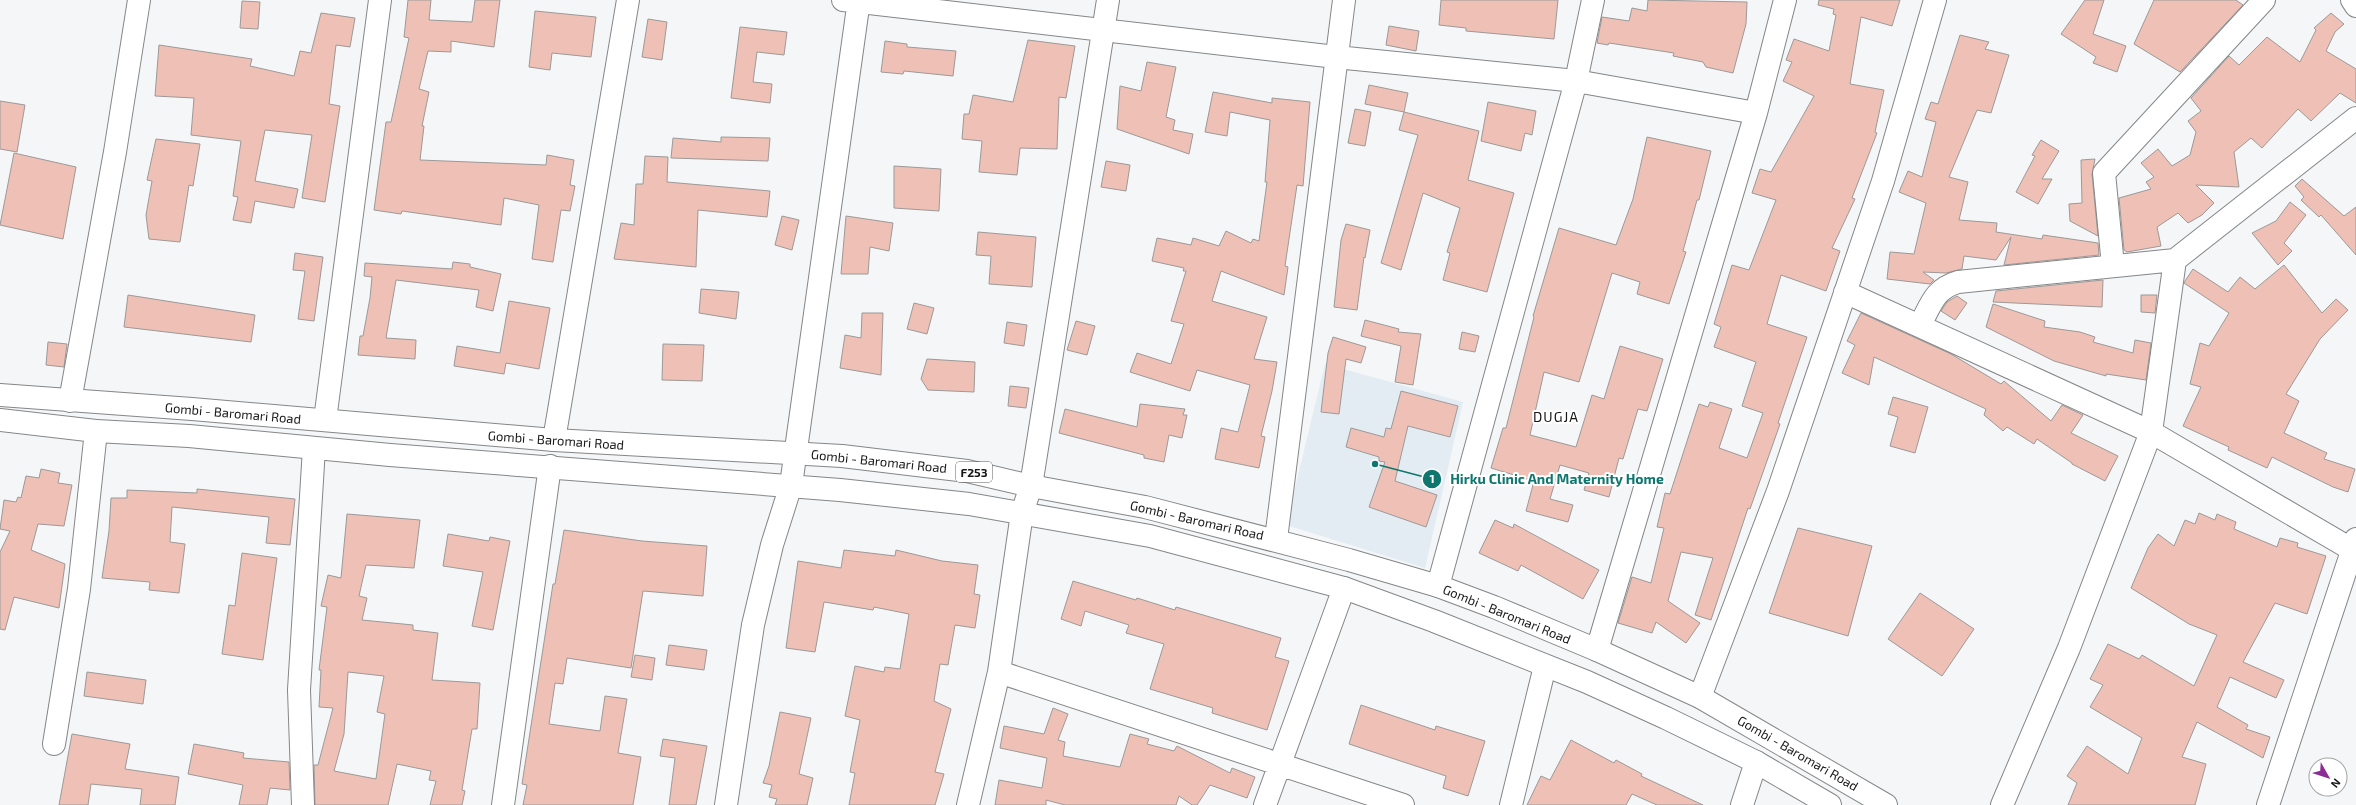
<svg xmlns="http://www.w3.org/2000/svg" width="2356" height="805" font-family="'Exo 2',sans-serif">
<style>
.built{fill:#e3ecf3}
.building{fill:#efc1b6;stroke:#9c9998;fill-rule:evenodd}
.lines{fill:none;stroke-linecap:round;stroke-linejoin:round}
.minor-casing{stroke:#848688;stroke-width:24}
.primary-casing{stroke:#848688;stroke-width:24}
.minor{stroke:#fff;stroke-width:22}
.primary{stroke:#fff;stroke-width:22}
.labels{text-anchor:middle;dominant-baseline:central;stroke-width:4;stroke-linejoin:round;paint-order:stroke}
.shield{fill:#fff;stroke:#5d5d5d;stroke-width:1}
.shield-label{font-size:12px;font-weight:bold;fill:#171718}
.street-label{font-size:13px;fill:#171718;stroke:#fff}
.neighbourhood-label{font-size:14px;letter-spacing:1px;fill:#171718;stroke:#fff}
.leader{fill:none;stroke:#0f766e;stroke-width:1.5}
.callout-dot{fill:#0f766e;stroke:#fff;stroke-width:1.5}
.mark-label{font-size:12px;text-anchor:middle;font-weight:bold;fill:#fff}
.callout-label{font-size:14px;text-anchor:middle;font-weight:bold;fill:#0f766e;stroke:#fff;stroke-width:4;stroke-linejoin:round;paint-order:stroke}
</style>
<rect width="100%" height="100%" fill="#f4f6f8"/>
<path class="built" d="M1325,364L1463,402L1425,568L1286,525Z"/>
<path class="building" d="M408,0H431L429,20L472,22L475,0H500L494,47L451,41V52L428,51L419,89L429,92L422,126H424L420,160L546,165L547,155L574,160L570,185L575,186L570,211L561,210L553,262L532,259L539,205L504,198L501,225L402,211L401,214L374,210L386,122H391L409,38L404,37Z
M1441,0H1558L1554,39L1466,31V28L1439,25Z
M1648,0L1747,2L1746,24L1733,73L1706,67L1703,62L1673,56L1674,53L1609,43L1608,45L1597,43L1602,17L1629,21L1632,8L1647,11Z
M1819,0H1900L1892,26L1861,17L1850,84L1884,90L1875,132L1877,133L1852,198L1855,199L1832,248L1840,251L1826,291L1781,275L1767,324L1807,337L1778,423L1780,424L1750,509L1748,508L1711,620L1695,615L1713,558L1681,552L1668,601L1700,623L1686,643L1656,622L1652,633L1618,623L1632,577L1651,583L1664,528L1657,527L1665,493L1670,494L1699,404L1708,407L1710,402L1732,409L1719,448L1747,458L1763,413L1742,406L1756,362L1714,347L1721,327L1714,324L1732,265L1749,270L1776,200L1752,193L1760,169L1771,172L1814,96L1783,81L1792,62L1786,60L1794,39L1829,51L1836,15L1833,14L1834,9L1818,5Z
M2085,0H2104L2093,34L2126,46L2117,72L2093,63L2096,57L2061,34Z
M2154,0H2236L2243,5L2180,72L2134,44Z
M242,1L260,2L258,29L240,28Z
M535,11L596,17L591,57L552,53L550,70L529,67Z
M321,13L355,18L350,47L336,45L329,104L340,106L325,202L302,198L312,135L265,130L255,181L298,189L294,208L255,201L251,223L233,220L238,197L233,196L241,141L191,135L194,98L155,96L159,45L252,59L250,66L294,76L300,51L311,53Z
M2331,13L2344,24L2335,32L2326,51L2356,69V103L2340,93L2311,121L2298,109L2262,148L2251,138L2234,152L2239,187L2196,185L2214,203L2202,215L2188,223L2178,213L2157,227L2161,246L2127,252L2124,250L2119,198L2151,189L2146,182L2154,177L2141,163L2158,149L2172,166L2190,155L2196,132L2188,121L2201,111L2191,98L2229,56L2239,65L2267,37L2300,62L2316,30L2314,28Z
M648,19L667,22L662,60L642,57Z
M1389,26L1419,31L1416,51L1386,45Z
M740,27L787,32L784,55L757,52L753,82L772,84L770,103L731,98Z
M1960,35L1989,42L1985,49L2009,55L1991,113L1977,110L1949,177L1968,182L1959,220L1997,223L1996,232L2042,239L2043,235L2098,243L2099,255L2004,265L2011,237L1996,260L1964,256L1962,269L1946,273L1923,272L1934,280L1930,284L1887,279L1890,252L1914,254L1926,203L1899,192L1908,171L1922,177L1936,122L1925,119L1931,102L1938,104Z
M1028,40L1075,46L1066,98L1059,97L1057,149L1020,148L1017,175L979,172L982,141L962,139L964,114H969L973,95L1013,102Z
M885,41L907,44V47L956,51L953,76L904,71L903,74L881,72Z
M1147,62L1176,67L1166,117L1175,120L1173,130L1193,134L1189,154L1117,129L1120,86L1141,91Z
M1369,85L1408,93L1404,112L1365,104Z
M1213,92L1272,103V98L1310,102L1303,186L1297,185L1285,266L1288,267L1284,295L1221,271L1212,301L1267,317L1254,359L1277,362L1272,391L1261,436L1265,437L1259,468L1215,459L1221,428L1238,432L1250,385L1197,370L1190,391L1130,372L1137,353L1171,364L1184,324L1171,321L1186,271H1183L1184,268L1152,261L1157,238L1191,245L1193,238L1219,246L1226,231L1251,243L1253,239L1259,241L1267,182H1265L1270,120L1230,112L1227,136L1205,132Z
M0,101L25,105L17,152L0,149Z
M1488,102L1536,111L1532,135L1525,133L1521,151L1481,141Z
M1355,109L1371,112L1365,146L1348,143Z
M1404,112L1479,131L1468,180L1514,193L1487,292L1443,280L1450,253L1447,252L1460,208L1423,193L1401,270L1381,263L1418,135L1399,130Z
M721,137L770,138L768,161L671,158L673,138L721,142Z
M1647,137L1711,151L1699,200H1697L1683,251L1686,252L1669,304L1637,294L1640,282L1612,273L1579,382L1544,372L1530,435L1576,447L1592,395L1604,399L1620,346L1663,359L1647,411L1638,409L1623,459L1619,458L1609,497L1584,490L1589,473L1560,465L1550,499L1573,505L1568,522L1526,511L1534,481L1491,468L1503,428H1506L1534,317L1533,316L1559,228L1616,245L1633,199Z
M156,139L200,144L193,186L189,185L180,242L149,239L146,215L152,181L147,180Z
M2041,140L2059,151L2042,179H2052L2038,204L2016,192L2035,156L2032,155Z
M14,153L76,167L63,239L0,225Z
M645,156L668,157L667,182L770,191L767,217L698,210L696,267L614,259L621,223L634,225L636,184H643Z
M2095,159L2092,174L2098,236L2070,221L2069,204L2082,203L2081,160Z
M1106,161L1130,165L1126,191L1101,187Z
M894,166L941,169L939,211L894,208Z
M2302,179L2344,216L2356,207V255L2321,215L2319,217L2301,200L2304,197L2295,186Z
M2290,202L2306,215L2284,243L2292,251L2278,265L2252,233L2276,221Z
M782,216L799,220L792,250L775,245Z
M846,216L893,223L889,251L870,247L868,274H841Z
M1346,224L1370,230L1365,258L1364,257L1357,310L1334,307L1341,240Z
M978,232L1036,237L1032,287L989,284L991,256L976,255Z
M295,253L323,257L314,321L298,319L305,271L293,270Z
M453,262L470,264V267L501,274L493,311L476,307L479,290L396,280L386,338L416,340L415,359L358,355L360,336H363L370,298L372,277L364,276L365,263L452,269Z
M2284,265L2322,313L2336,299L2348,310L2320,339L2286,394L2299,401L2284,433L2327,453L2324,459L2355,469L2348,492L2333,487L2272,457L2267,468L2228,450L2229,447L2183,426L2201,387L2190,384L2200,343L2209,346L2229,313L2184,283L2185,281L2193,269L2228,292L2240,277L2255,289Z
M2103,280L2102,307L1993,302L1996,291Z
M701,289L739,292L736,319L699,313Z
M128,295L255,315L251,342L124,327Z
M2141,295H2157L2155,313L2141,312Z
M1957,296L1967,303L1955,320L1941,311L1947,302Z
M509,301L550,308L539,369L506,363L504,374L454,366L457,346L500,353Z
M914,303L934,308L927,334L907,329Z
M1993,304L2045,321L2044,327L2080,332L2095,337L2093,342L2133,353L2135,340L2151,343L2146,380L2106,374V376L2054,361L1986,327Z
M862,313H883L881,375L840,368L845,335L861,338Z
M1861,313L1951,354L2001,384L2004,381L2051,421L2062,405L2083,415L2071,433L2118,456L2105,481L2072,464V463L2037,439L2034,444L2007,427L2003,431L1984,415L1986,409L1874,357L1869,385L1842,373L1855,345L1847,341Z
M1365,320L1399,329L1398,332L1421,334L1413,385L1395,382L1401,346L1361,336Z
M1076,321L1095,326L1087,355L1067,350Z
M1007,322L1027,325L1024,346L1004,343Z
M1462,332L1479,336L1475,352L1459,349Z
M1333,337L1366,347L1361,363L1346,359L1339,414L1321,412L1328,353Z
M48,342L67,344L64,367L46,365Z
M663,344L704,345L702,381L662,380Z
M927,359L975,362L974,392L928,390L921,379Z
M1010,386L1029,388L1026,408L1008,406Z
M1401,391L1458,406L1450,437L1408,426L1395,481L1437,495L1426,527L1369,507L1385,462L1379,461V457L1346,447L1351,428L1384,437L1386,428L1391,429Z
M1893,397L1928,407L1915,453L1890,446L1898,417L1888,414Z
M1140,404L1185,409L1183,415H1187L1182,438L1169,435L1164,462L1144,458V455L1059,433L1065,409L1137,427Z
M41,469L60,473L58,483L72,485L64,526L38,524L31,550L65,564L59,608L14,597L5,630L0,629V552L10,531L0,529L4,500L16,502L18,497L21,498L26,476L39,478Z
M197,489L295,499L290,545L266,543L269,517L172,507L170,542L185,544L179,593L149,590L150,582L102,578L109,531L111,498H127V490L197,493Z
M2199,513L2215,520L2217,514L2236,522L2234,529L2277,547L2280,538L2298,543L2297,547L2326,556L2307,614L2275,603L2243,662L2284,680L2276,698L2230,677L2217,707L2248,725L2246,729L2270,737L2263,758L2197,722L2182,757L2206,764L2195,805H2068L2077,783L2067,776L2087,746L2128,774L2142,738L2090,707L2103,685L2090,679L2108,644L2139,659L2142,655L2194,686L2217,635L2189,624L2131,588L2148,548L2158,534L2174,546L2185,520L2195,524Z
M347,514L420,520L414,568L366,565L359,596L367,598L362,620L413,625V630L438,633L432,680L480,683L477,729H472L462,790L465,791L462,805H430L436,781L429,780L431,771L397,764L388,805H315L314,765H318L333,708L319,707L321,670H319L327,607L321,606L328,575L341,578ZM348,672L384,676L377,712L385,714L376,779L334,771L344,734Z
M1495,520L1513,528L1514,524L1599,570L1583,599L1521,565L1518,571L1479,553Z
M1798,528L1872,546L1848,636L1769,613Z
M564,530L642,541L707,546L703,596L643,591L631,668L567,658L563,684L555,683L549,724L600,731L605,696L627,699L618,753L641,757L633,805H523L527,785L522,784L553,584H555Z
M448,534L489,541L490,537L510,541L493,630L472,626L483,572L443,566Z
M844,550L895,556L896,550L942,561L978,565L974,594L980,595L975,628L955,625L948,665L940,664L934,701L951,709L935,772L944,774L935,805H849L855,773L850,772L860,720L845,716L855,666L884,672L885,667L900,669L909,614L874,607L873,610L824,602L815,652L786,648L798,561L841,568Z
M242,553L277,558L263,660L222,654L229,605L235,606Z
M1073,581L1136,600L1137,598L1175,610L1176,607L1281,638L1275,657L1289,661L1267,730L1212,713L1213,708L1150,689L1164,644L1126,633L1129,625L1085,611L1081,626L1061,619Z
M1920,593L1974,629L1942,676L1888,639Z
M669,645L707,650L704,670L666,665Z
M635,655L655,658L652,680L631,677Z
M87,672L146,680L143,704L84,696Z
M1361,705L1435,730L1436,726L1485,741L1468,796L1443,788L1446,776L1349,744Z
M1053,708L1068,714L1058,740L1065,742L1063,756L1120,767L1130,734L1149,739L1147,744L1174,751L1177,746L1230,773L1232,768L1255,777L1247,798L1210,785L1197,805H1192L1179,796L1176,805H1065L1046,800V805H995L999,780L1042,788L1047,758L1000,748L1004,726L1044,734Z
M780,712L811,718L799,774L813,778L807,805H775L777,799L769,797L772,785L763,783L769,766Z
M72,734L130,744L125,769L179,777L175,805H140L142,789L91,784L88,805H59Z
M663,739L707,746L696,805H669L675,758L660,756Z
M1571,740L1614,763L1616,760L1642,774L1641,776L1703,805H1657L1632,794L1626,805H1527L1541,776L1550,780Z
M194,744L244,753L243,758L289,762L290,790L270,788L267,805H239L243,785L188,774Z"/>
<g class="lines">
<defs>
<path id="minor" d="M843,0L1336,57L1576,81L1756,113
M2352,0L2356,6
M2113,266L2104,173L2264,0
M1845,292L2151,432L2356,552
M1920,325C1931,305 1934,289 1958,282L2175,260L2356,118
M70,401L115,152L139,0
M325,420L380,0
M554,440L628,0
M1276,539L1344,0
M1438,586L1576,81L1593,0
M1597,650L1756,113L1785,0
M999,672L1403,805
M1700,697L1778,491L1883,181L1935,0
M54,744L79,589L96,431
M303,805L299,690L314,448
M503,805L550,466
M726,805L753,625L772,545L791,485L859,0
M968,805L999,672L1022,513L1031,486L1108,0
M1265,805L1344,588
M1511,805L1545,666
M1742,805L1756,762
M2002,805L2069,648L2151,432L2175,260
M2268,805L2356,539"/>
<path id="primary" d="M0,395L192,409L554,440L842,456L967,471L1031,486L1145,507L1349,560L1438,586L1494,607L1597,650L1700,697L1886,805
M0,420L96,431L189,436L390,455L840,490L969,504L1150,536L1344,588L1434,621L1587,682L1666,718L1756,762L1830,805"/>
</defs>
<use href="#minor" class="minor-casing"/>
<use href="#primary" class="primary-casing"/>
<use href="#minor" class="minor"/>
<use href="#primary" class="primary"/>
</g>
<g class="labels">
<rect class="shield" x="956" y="462" width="36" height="20" rx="3"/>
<g class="shield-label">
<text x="974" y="472">F253</text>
</g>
<g class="street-label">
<text transform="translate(233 413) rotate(5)">Gombi - Baromari Road</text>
<text transform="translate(556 440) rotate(4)">Gombi - Baromari Road</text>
<text transform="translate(879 461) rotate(6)">Gombi - Baromari Road</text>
<text transform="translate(1197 520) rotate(13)">Gombi - Baromari Road</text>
<text transform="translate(1507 614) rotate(22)">Gombi - Baromari Road</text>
<text transform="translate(1798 753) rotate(30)">Gombi - Baromari Road</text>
</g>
<g class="neighbourhood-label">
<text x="1556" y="416">DUGJA</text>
</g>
</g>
<path class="leader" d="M1375 464L1432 479"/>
<g class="callout-dot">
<circle cx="1375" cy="464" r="4"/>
<circle cx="1432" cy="479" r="10"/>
</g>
<g class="mark-label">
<text x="1432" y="483">1</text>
</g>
<g class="callout-label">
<text x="1557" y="484">Hirku Clinic And Maternity Home</text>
</g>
<g transform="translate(2328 777) rotate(129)"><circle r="19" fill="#ffffff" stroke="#a2a2a3"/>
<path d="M0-3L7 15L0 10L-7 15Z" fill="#8c2c95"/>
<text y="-6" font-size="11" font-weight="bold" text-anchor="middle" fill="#171718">N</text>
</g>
</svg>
